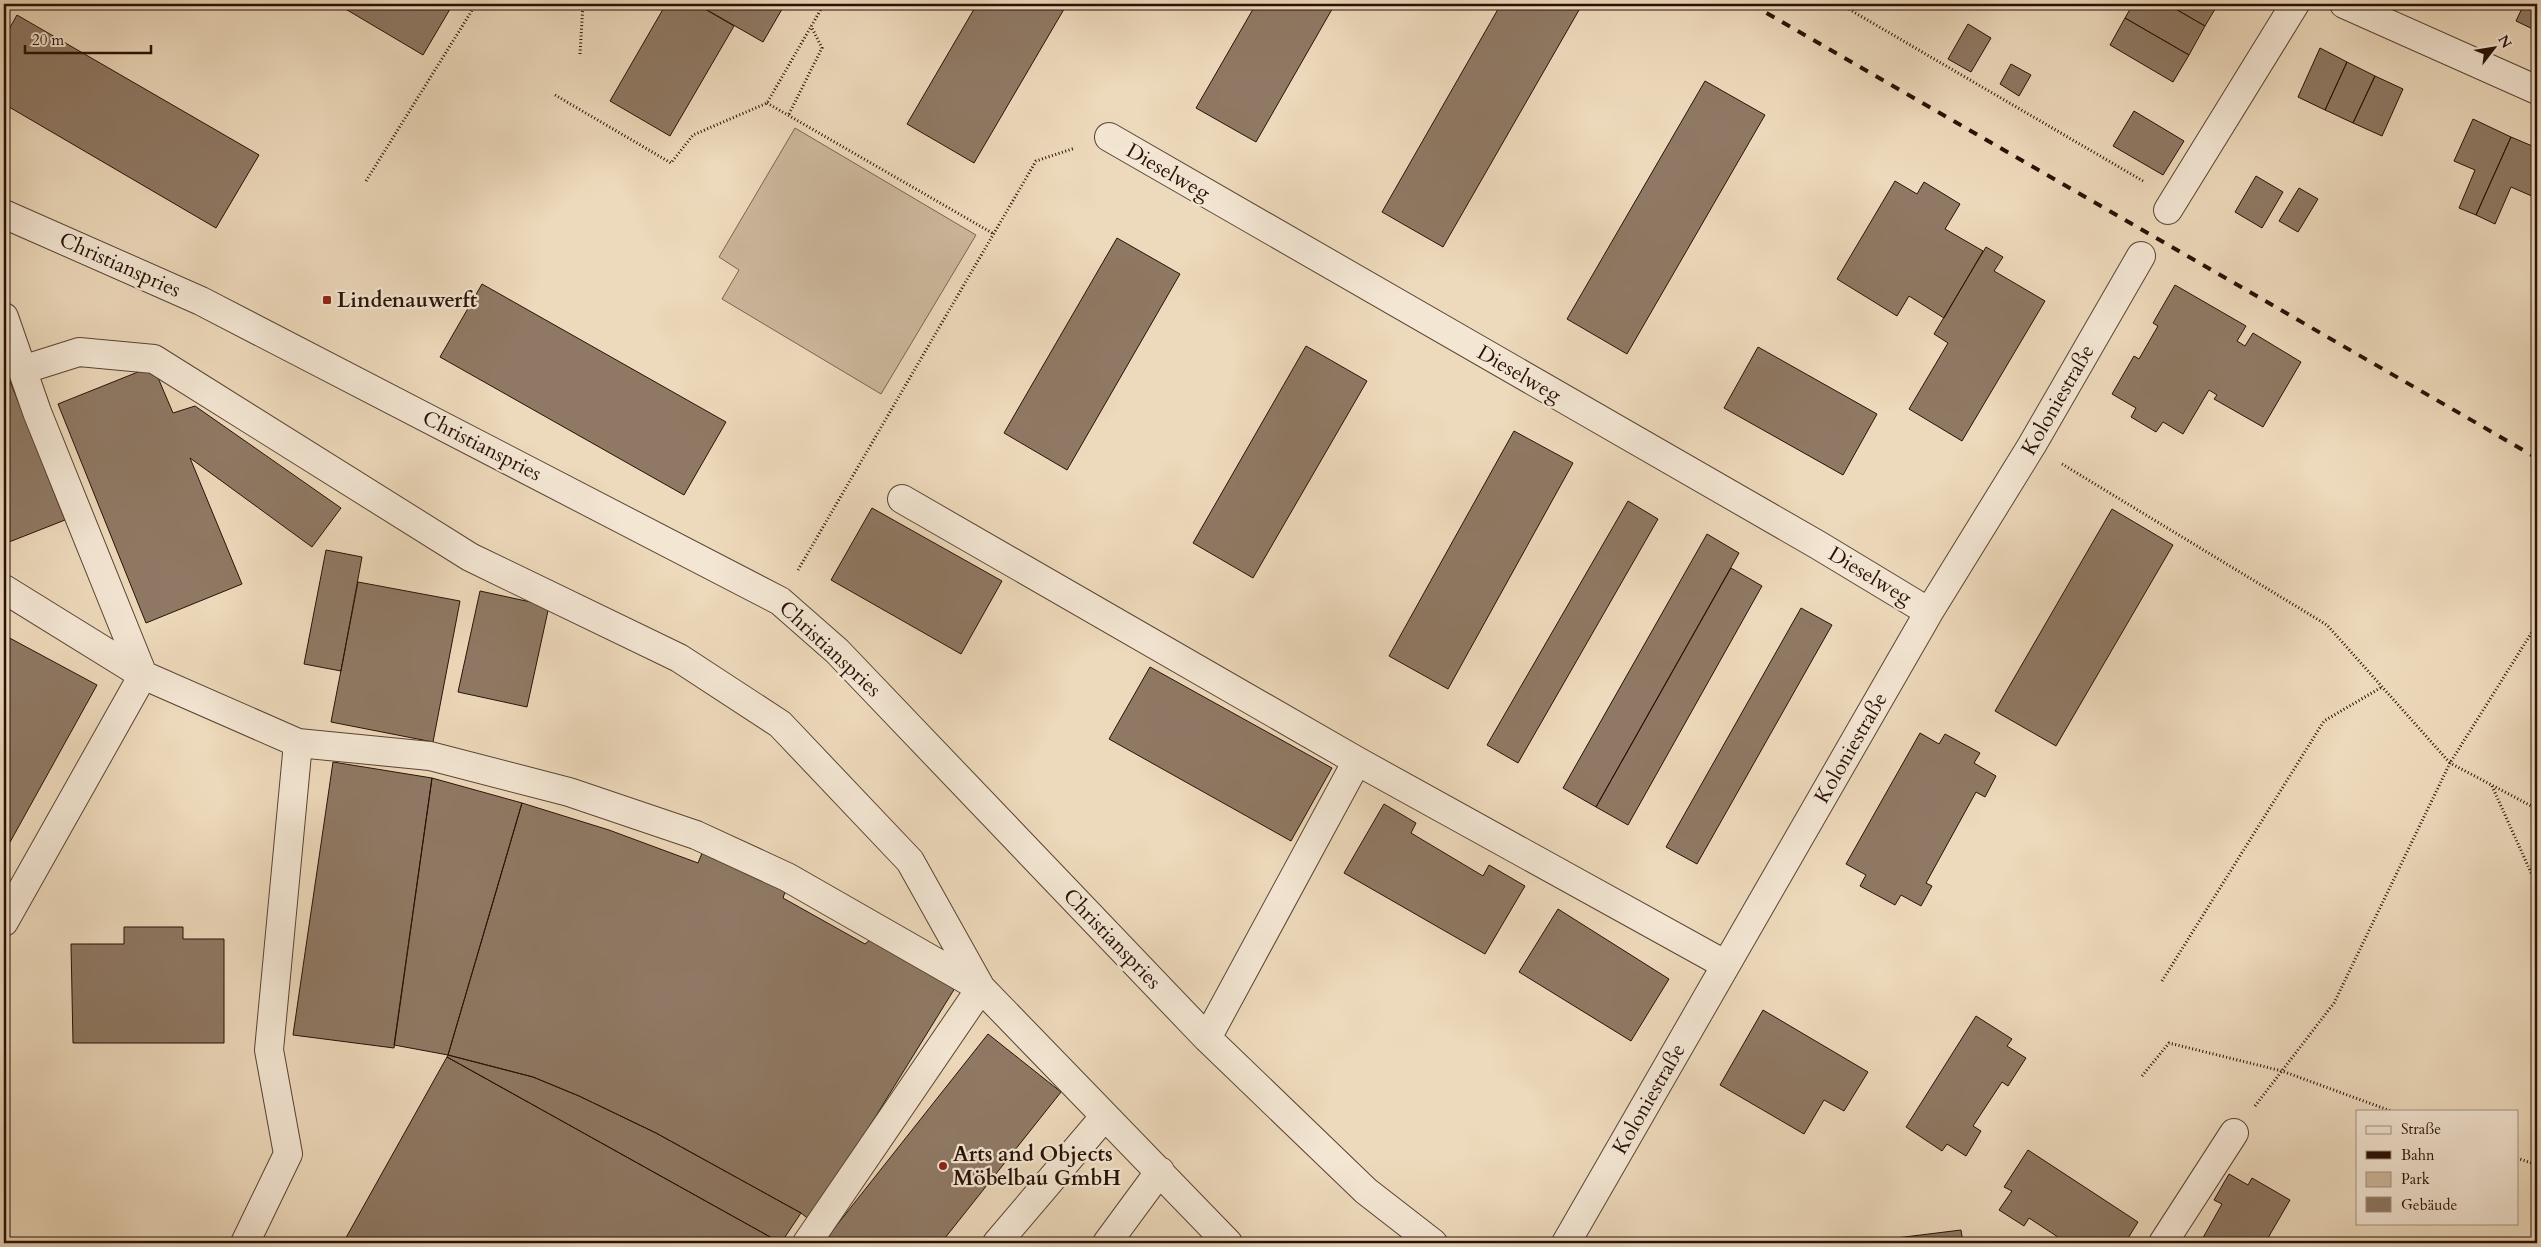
<svg xmlns="http://www.w3.org/2000/svg" width="2541" height="1247" font-family="Cardo,serif">
<style>
.green{fill:#ccb79c;stroke:#7a6451}
.building{fill:#8f7964;stroke:#291106}
.lines{fill:none;stroke-linecap:round;stroke-linejoin:round}
.minor-casing{stroke:#5a4333;stroke-width:30}
.path{stroke:#291106;stroke-width:3;stroke-dasharray:1 2.5;stroke-linecap:butt}
.minor{stroke:#f3e6d3;stroke-width:28}
.rail{stroke:#291106;stroke-width:4;stroke-dasharray:9 9;stroke-linecap:butt}
.poi-dot{fill:#8f2418;stroke:#f3e6d3;stroke-width:2}
.labels{text-anchor:middle;dominant-baseline:central;stroke-width:4.5;stroke-linejoin:round;paint-order:stroke}
.street-label{font-size:21px;fill:#291106;stroke:#f3e6d3}
.poi-label{font-size:21px;font-weight:bold;fill:#291106;stroke:#f3e6d3;text-anchor:start}
</style>
<rect width="100%" height="100%" fill="#edd9bb"/>
<filter id="stains"><feTurbulence type="fractalNoise" baseFrequency=".004" numOctaves="4"/><feColorMatrix values="0 0 0 0 .2 0 0 0 0 .09 0 0 0 0 .02 0 0 0 .5 -.17"/></filter>
<radialGradient id="worn" r=".72"><stop offset=".6" stop-color="#630" stop-opacity="0"/><stop offset="1" stop-color="#630" stop-opacity=".3"/></radialGradient>
<path class="green" d="M795,128L976,235L881,394L722,299L739,270L719,257Z"/>
<path class="building" d="M337,4H453L423,55Z
M666,4H696L734,26L670,136L610,101Z
M704,4H785L763,42L702,7Z
M977,4H1067L974,163L907,124Z
M1256,4H1335L1256,142L1196,108Z
M1501,4H1568L1579,10L1443,247L1382,212Z
M2133,4H2167L2205,26L2189,55L2125,18Z
M2167,4H2218L2205,26Z
M2524,4H2537V31L2516,21Z
M17,15L259,155L216,228L4,104V38Z
M2125,18L2189,55L2173,82L2110,45Z
M1968,24L1991,38L1971,72L1948,59Z
M2320,48L2347,62L2325,110L2298,97Z
M2347,62L2375,76L2353,123L2325,110Z
M2011,64L2031,75L2019,96L2000,84Z
M2375,76L2403,89L2382,136L2353,123Z
M1705,81L1765,115L1627,354L1567,319Z
M2134,111L2184,141L2163,175L2113,146Z
M2473,119L2511,137L2476,215L2459,208L2475,170L2454,161Z
M2511,137L2537,148V191L2534,197L2511,187L2495,224L2476,215Z
M2256,176L2283,192L2262,228L2235,212Z
M1895,181L1917,194L1924,182L1960,204L1945,229L1983,251L1944,318L1909,296L1897,316L1837,279Z
M2299,188L2318,199L2298,232L2279,221Z
M1117,238L1180,274L1067,470L1004,433Z
M1986,247L2003,257L1994,271L2045,301L1962,441L1909,409L1948,343L1934,334Z
M482,284L726,422L684,495L440,357Z
M2175,285L2246,326L2237,341L2245,346L2253,333L2301,362L2263,427L2214,399L2217,395L2209,390L2183,434L2163,422L2156,432L2131,417L2136,408L2112,394L2134,356L2139,359L2158,326L2153,323Z
M1306,346L1367,381L1253,578L1193,543Z
M1758,347L1877,414L1843,475L1724,408Z
M4,366L65,520L4,544Z
M153,366L173,413L195,406L341,508L312,547L190,458L242,584L146,623L58,404Z
M1514,431L1573,463L1448,689L1389,656Z
M1628,501L1658,519L1518,763L1487,745Z
M872,508L1002,581L961,654L831,580Z
M2112,509L2173,545L2056,746L1995,711Z
M1707,534L1739,553L1596,807L1563,788Z
M326,550L362,557L341,671L304,664Z
M1731,568L1762,586L1628,825L1596,807Z
M358,582L460,601L433,742L331,722Z
M480,591L549,606L527,707L458,692Z
M1801,608L1832,625L1697,864L1666,847Z
M4,635L97,685L4,853Z
M1150,667L1332,768L1291,841L1109,739Z
M1920,733L1939,744L1945,734L1980,753L1974,763L1996,776L1985,797L1976,792L1926,883L1932,886L1921,906L1901,895L1895,905L1860,886L1866,875L1846,864Z
M333,762L432,778L394,1048L293,1035Z
M432,778L522,803L448,1055L394,1045Z
M522,803L609,830L698,863L702,853L786,889L783,898L865,944L872,938L955,988L811,1221L801,1213L656,1133L579,1096L533,1077L448,1055Z
M1384,804L1416,823L1411,833L1483,876L1489,865L1525,886L1485,954L1344,873Z
M1558,909L1669,979L1631,1041L1519,972Z
M124,927H183V939H224V1043H73L71,944H124Z
M1763,1010L1868,1072L1844,1111L1824,1100L1804,1134L1720,1085Z
M1976,1016L2012,1039L2007,1046L2026,1058L2008,1086L2002,1082L1973,1126L1981,1131L1966,1156L1947,1144L1942,1151L1906,1127Z
M988,1034L1061,1092L941,1243H830L825,1240Z
M448,1055L533,1077L579,1096L656,1133L801,1213L781,1243L447,1057Z
M447,1057L781,1243H343Z
M2028,1150L2138,1222L2125,1243H2067L2029,1218L2024,1226L1999,1210L2012,1191L2004,1187Z
M2229,1174L2248,1185L2252,1178L2290,1200L2265,1243H2200L2222,1204L2214,1200Z
M1961,1230L1963,1243H1856Z"/>
<g class="lines">
<defs>
<path id="minor" d="M2344,4L2537,90
M1109,137L1818,545L1929,612
M2168,210L2295,4
M4,214L201,301L780,601L837,651L1207,1038L1366,1191L1433,1243
M4,317L37,412L143,675L298,743L269,1050L288,1154L245,1243
M22,370L79,352L154,359L470,557L679,658L780,724L910,861L981,988L1228,1243
M902,499L1357,761L1726,965
M4,589L143,675L4,922
M298,743L430,756L569,792L696,835L787,877L981,988L807,1243
M1207,1038L1357,761
M997,1243L1105,1116
M1107,1243L1160,1171
M1566,1243L1929,612L2032,445L2141,256
M2163,1243L2234,1133"/>
</defs>
<use href="#minor" class="minor-casing"/>
<path class="path" d="M1840,4L2143,181
M580,54L583,4
M555,95L671,163L693,135L767,103L824,4
M767,103L994,234
M789,114L822,48L811,26
M366,181L476,4
M2062,464L2327,625L2450,763L2537,624
M798,570L1036,161L1075,148
M2492,786L2537,886
M2162,981L2324,721L2382,687
M2142,1076L2169,1043L2282,1071L2391,1111
M2255,1106L2334,1003L2450,763L2537,809
M2517,1158L2537,1165"/>
<use href="#minor" class="minor"/>
<path class="rail" d="M1751,4L2537,458"/>
</g>
<g class="poi-dot">
<rect x="322" y="295" width="10" height="10" rx="2.5"/>
<circle cx="943" cy="1166" r="5"/>
</g>
<g class="labels">
<g class="street-label">
<text transform="translate(1168 172) rotate(30)">Dieselweg</text>
<text transform="translate(120 265) rotate(24)">Christianspries</text>
<text transform="translate(1519 374) rotate(30)">Dieselweg</text>
<text transform="translate(2058 400) rotate(-60)">Koloniestraße</text>
<text transform="translate(482 446) rotate(27)">Christianspries</text>
<text transform="translate(1870 576) rotate(31)">Dieselweg</text>
<text transform="translate(830 649) rotate(43)">Christianspries</text>
<text transform="translate(1851 748) rotate(-60)">Koloniestraße</text>
<text transform="translate(1112 939) rotate(46)">Christianspries</text>
<text transform="translate(1649 1099) rotate(-60)">Koloniestraße</text>
</g>
<g class="poi-label">
<text x="337" y="300">Lindenauwerft</text>
<text x="953" y="1154">Arts and Objects<tspan x="953" dy="24">Möbelbau GmbH</tspan></text>
</g>
</g>
<rect width="2541" height="1247" fill="none" stroke="#edd9bb" stroke-width="20"/>
<rect x="5" y="5" width="2531" height="1237" fill="none" stroke="#291106" stroke-width="2.5"/>
<rect x="10" y="10" width="2521" height="1227" fill="none" stroke="#291106"/>
<rect x="2356" y="1110" width="162" height="115" fill="#f3e6d3" stroke="#a29181"/>
<rect x="2366" y="1126" width="25" height="8" fill="#f3e6d3" stroke="#a29181"/>
<text x="2401" y="1134" font-size="15" fill="#291106">Straße</text>
<rect x="2366" y="1151" width="25" height="8" fill="#291106" stroke="#a29181"/>
<text x="2401" y="1160" font-size="15" fill="#291106">Bahn</text>
<rect x="2366" y="1172" width="25" height="15" fill="#ccb79c" stroke="#a29181"/>
<text x="2401" y="1184" font-size="15" fill="#291106">Park</text>
<rect x="2366" y="1197" width="25" height="15" fill="#8f7964" stroke="#a29181"/>
<text x="2401" y="1210" font-size="15" fill="#291106">Gebäude</text>
<g transform="translate(2494 48) rotate(59)" stroke="#f3e6d3" stroke-width="4" paint-order="stroke">
<path d="M0-4L9 19L0 12L-9 19Z" fill="#291106"/>
<text y="-8" font-size="14" font-weight="bold" text-anchor="middle" fill="#291106">N</text>
</g>
<path d="M25 45v8h126v-8" fill="none" stroke="#291106" stroke-width="2.5"/>
<text x="32" y="45" font-size="15" fill="#291106" stroke="#f3e6d3" stroke-width="4" paint-order="stroke">20 m</text>
<rect width="100%" height="100%" filter="url(#stains)"/>
<rect width="100%" height="100%" fill="url(#worn)"/>
</svg>
